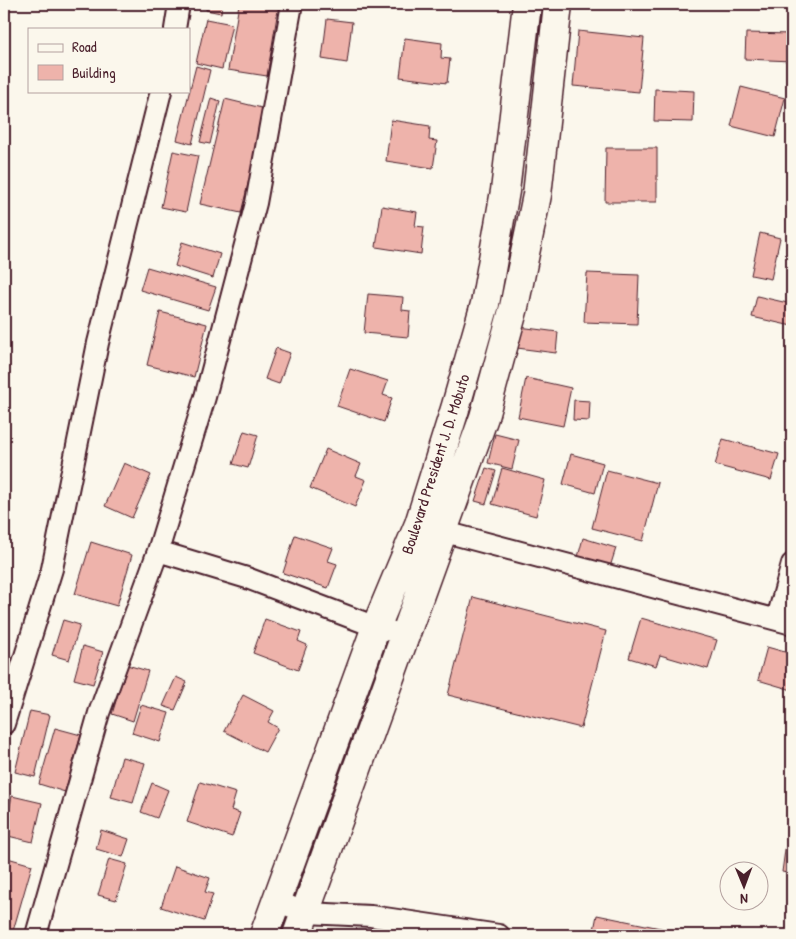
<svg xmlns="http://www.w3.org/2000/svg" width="796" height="939" font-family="'Patrick Hand',sans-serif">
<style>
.building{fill:#eeb3ab;stroke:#4a1f2b}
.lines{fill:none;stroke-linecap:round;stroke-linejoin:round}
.street-casing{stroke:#4a1f2b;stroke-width:24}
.secondary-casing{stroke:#4a1f2b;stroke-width:31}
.street{stroke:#fbf7ec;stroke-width:20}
.secondary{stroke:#fbf7ec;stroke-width:28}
.labels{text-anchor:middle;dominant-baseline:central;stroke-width:5;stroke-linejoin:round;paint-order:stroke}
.street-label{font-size:16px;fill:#4a1f2b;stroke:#fbf7ec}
</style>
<rect width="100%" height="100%" fill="#fbf7ec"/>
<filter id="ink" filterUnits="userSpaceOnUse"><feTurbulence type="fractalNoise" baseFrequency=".02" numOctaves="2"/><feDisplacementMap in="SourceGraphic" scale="10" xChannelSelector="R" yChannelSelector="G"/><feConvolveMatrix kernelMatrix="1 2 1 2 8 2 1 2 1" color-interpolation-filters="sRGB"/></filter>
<g filter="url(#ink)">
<path class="building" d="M207,4H222L221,13L206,10Z
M239,4H279L267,76L228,70Z
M206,19L232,24L222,69L196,63Z
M327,19L352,22L347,63L322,59Z
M578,31L644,38L639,92L573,86Z
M746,33L792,34V61L745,59Z
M405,38L442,43L441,58L450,59L447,83L400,77Z
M196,66L210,70L192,144L177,140Z
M741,87L785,98L775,137L731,126Z
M655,89L694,91L693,122L654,121Z
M211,98L220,101L210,144L200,142Z
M225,99L266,109L241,213L200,204Z
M391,120L430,126L429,140L437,141L433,168L386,161Z
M606,148H657V202H605Z
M173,151L198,156L186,212L161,207Z
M382,206L417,212L415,226L424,227L421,254L376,247Z
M760,233L780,238L771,279L751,275Z
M182,242L220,254L213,278L175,266Z
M147,267L216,287L208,310L140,290Z
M587,273L639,275L637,324L584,322Z
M368,294L403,297L402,310L410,311L408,337L364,333Z
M757,296L792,304V326L752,317Z
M160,312L207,324L194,377L147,365Z
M519,327L558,332L556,353L517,348Z
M276,348L290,353L279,384L265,379Z
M350,369L388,381L383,395L392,398L384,422L337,406Z
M526,378L571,388L563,426L518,417Z
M574,400L590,401L589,421L573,420Z
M244,431L258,435L248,468L233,464Z
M495,434L519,440L512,469L488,463Z
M723,439L779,454L771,480L715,465Z
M326,449L361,464L356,476L366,480L355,507L310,488Z
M571,454L603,463L595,493L563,484Z
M124,463L151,475L132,518L105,506Z
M486,468L496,471L486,504L475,501Z
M502,468L545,480L536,516L492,504Z
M607,470L658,483L643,541L592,528Z
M295,535L333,548L328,561L337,564L328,588L283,573Z
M583,538L616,548L610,567L578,557Z
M91,542L132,555L117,606L75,594Z
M473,597L606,631L581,728L448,695Z
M641,618L717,640L708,669L660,655L656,666L629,658Z
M265,619L301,632L298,641L307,645L298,670L253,653Z
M63,620L80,625L69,660L52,655Z
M83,646L103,652L93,684L74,679Z
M767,647L792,654V690L758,680Z
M127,665L148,671L133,721L112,714Z
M176,677L187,682L175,710L163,706Z
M243,695L274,711L268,722L278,728L265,752L224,731Z
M141,705L169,713L160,742L132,733Z
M30,711L50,715L35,777L15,772Z
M55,728L81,735L65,792L39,784Z
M122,757L145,763L133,803L111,797Z
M200,782L236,793L231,810L240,813L232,837L187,822Z
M152,783L168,790L157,818L141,812Z
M12,796L42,803L33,842L4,835Z
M789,821H792V874L782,872Z
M101,830L129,839L123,857L96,849Z
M4,857L32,865L13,931L4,929Z
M109,859L127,864L116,900L98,895Z
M175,866L210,878L205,892L213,894L204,921L161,907Z
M597,915L670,930L669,935H593Z"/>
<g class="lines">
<defs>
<path id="street" d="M175,29L179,4
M430,528L792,624
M158,551L247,578L376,627L404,635
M777,619L792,564
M4,724L52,569L98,343L161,91
M277,901L306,913L371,916L499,935
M36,935L99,713L158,551L205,397L256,203L292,4"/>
<path id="secondary" d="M264,935L376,627L419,524L455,409L485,304L505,191L527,4
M297,935L484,417L514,307L537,195L558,4"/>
</defs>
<use href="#street" class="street-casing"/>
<use href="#secondary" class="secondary-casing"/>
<use href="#street" class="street"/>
<use href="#secondary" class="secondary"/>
</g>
</g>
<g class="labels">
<g class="street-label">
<text transform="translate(435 464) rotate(-72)">Boulevard President J. D. Mobuto</text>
</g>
</g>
<rect width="796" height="939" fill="none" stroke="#fbf7ec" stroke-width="20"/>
<rect x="10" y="10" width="776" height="919" fill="none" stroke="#4a1f2b" stroke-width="2" filter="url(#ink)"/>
<rect x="28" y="28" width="162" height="65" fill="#fbf7ec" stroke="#b4a19f"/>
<rect x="38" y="44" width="25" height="8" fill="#fbf7ec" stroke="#b4a19f"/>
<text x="72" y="52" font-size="15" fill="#4a1f2b">Road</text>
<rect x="38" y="65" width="25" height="15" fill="#eeb3ab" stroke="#b4a19f"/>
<text x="72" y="78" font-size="15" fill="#4a1f2b">Building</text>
<g transform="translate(744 886) rotate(179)"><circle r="24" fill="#fbf7ec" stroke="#b4a19f"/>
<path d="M0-4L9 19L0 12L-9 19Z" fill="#4a1f2b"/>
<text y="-8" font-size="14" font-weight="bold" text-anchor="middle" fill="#4a1f2b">N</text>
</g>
</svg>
